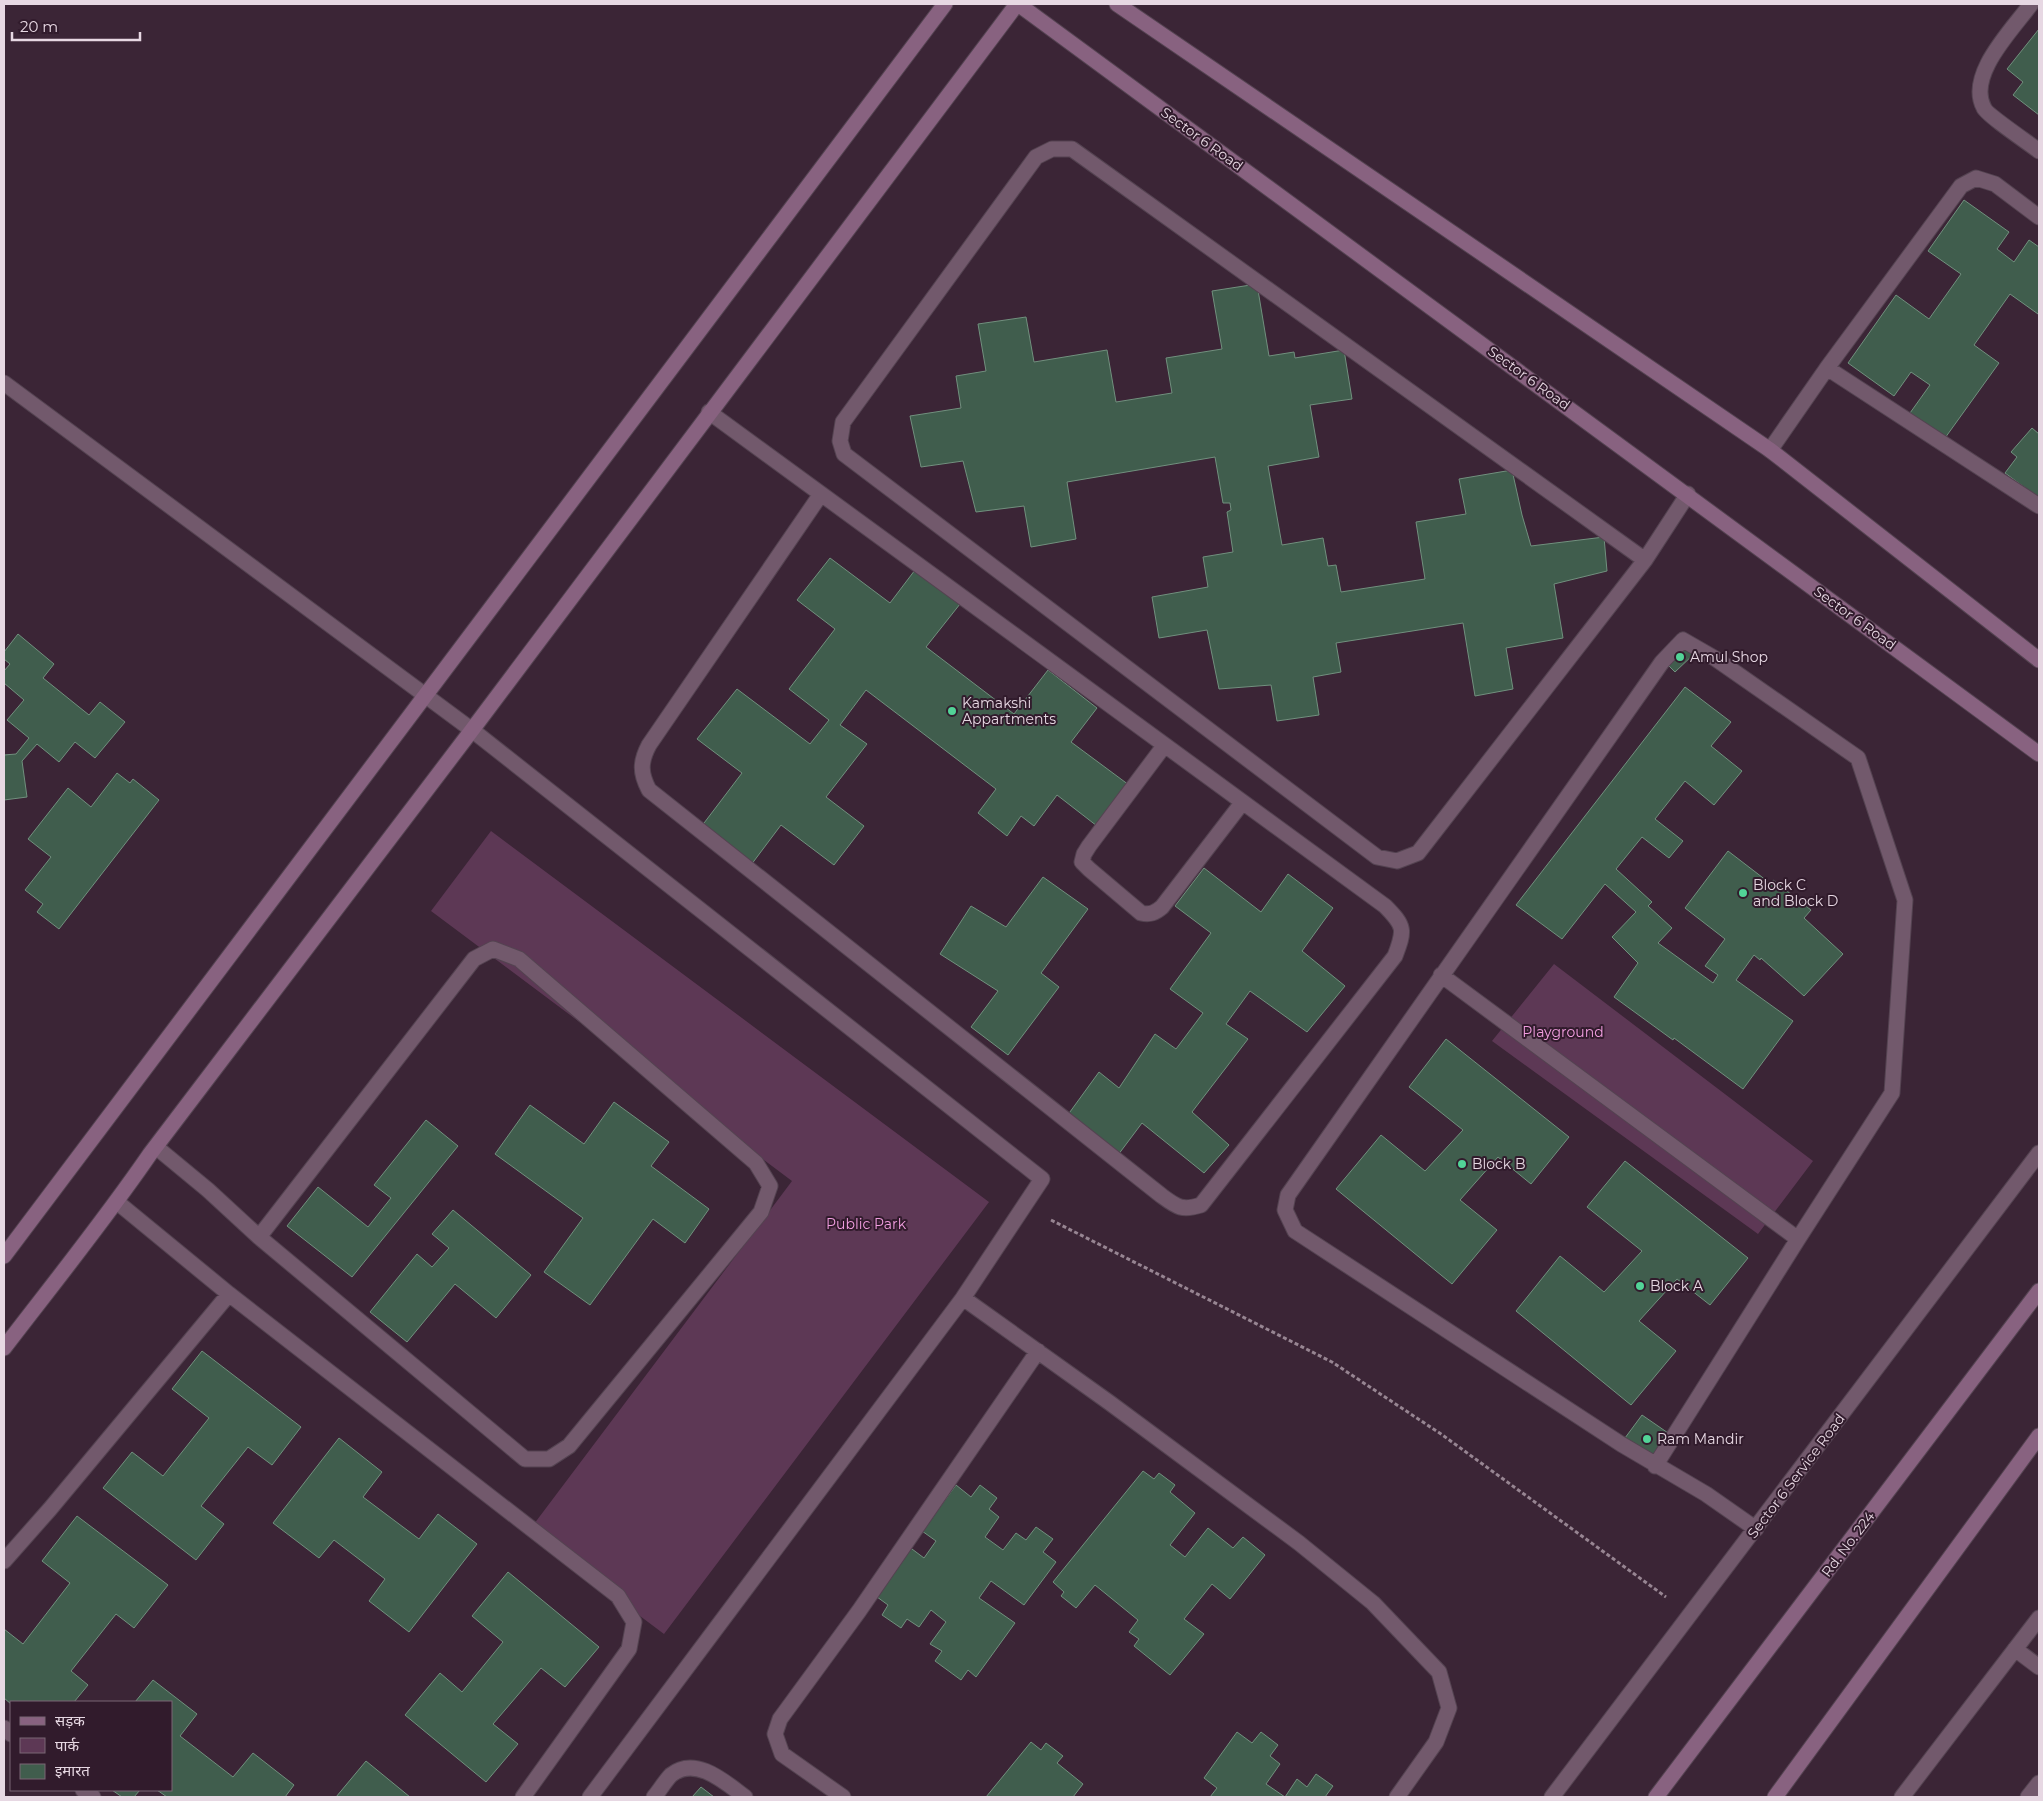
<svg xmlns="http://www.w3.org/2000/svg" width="2043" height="1801" font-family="Montserrat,'Noto Sans Devanagari',sans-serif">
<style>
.green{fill:#5d3855}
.building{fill:#405d4d;stroke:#71907e}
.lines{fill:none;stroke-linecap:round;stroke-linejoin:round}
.street-casing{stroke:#544351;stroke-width:17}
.secondary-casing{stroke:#544351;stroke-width:17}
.path{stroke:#978592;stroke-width:3;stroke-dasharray:4 2.5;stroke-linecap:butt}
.street{stroke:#72596c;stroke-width:15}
.secondary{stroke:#886280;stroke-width:15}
.poi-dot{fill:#52d397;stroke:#311b2c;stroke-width:2}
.labels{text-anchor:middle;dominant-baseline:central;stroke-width:4;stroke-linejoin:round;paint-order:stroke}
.street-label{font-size:14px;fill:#e7d8e3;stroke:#311b2c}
.poi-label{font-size:14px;fill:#e7d8e3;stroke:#311b2c;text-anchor:start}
.park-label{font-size:14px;fill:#f29ee0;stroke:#311b2c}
</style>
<rect width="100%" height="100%" fill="#3b2536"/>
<path class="green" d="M491,831L989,1202L664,1634L528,1532L792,1181L431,911Z
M1554,964L1813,1161L1758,1234L1492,1041Z"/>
<path class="building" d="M2039,29V115L2013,95L2023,82L2007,69Z
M1964,200L2009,232L1997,249L2014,262L2029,240L2039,247V312L2038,314L2010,294L1974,345L1999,363L1945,438L1910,413L1930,385L1911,372L1894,396L1848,363L1896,295L1929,319L1961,274L1928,251Z
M1257,284L1269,356L1294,352L1295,358L1344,350L1352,399L1310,405L1319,457L1268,466L1282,545L1323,538L1328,566L1336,565L1341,592L1425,579L1416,522L1466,514L1459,479L1512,470L1522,515L1531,546L1604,537L1607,571L1554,584L1563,638L1506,648L1513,689L1475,696L1463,623L1336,643L1341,672L1313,677L1319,715L1277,721L1271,685L1219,689L1207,630L1159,638L1152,597L1208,587L1203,557L1233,552L1227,512L1231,510L1230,503H1223L1215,457L1067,482L1076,539L1031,547L1024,506L976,512L963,461L921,467L910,416L961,408L956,376L986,371L978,324L1026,317L1034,362L1107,350L1116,402L1172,393L1166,358L1222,349L1212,291Z
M2032,428L2039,434V498L2005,473L2017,457L2011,452Z
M830,558L890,603L915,570L960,604L926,647L1014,714L1048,670L1097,708L1071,742L1129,785L1097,826L1057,795L1034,826L1021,816L1007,836L978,813L996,789L866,690L840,725L867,744L826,797L864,826L834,865L781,825L751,865L701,827L742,773L697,739L737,689L810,744L829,720L789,689L835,629L797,600Z
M18,634L54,664L43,678L89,715L100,702L125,722L95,758L75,742L59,762L37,744L22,761L27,797L4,800V755L16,754L29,738L7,720L24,700L4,683V671L10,664L4,659V652Z
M1684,643L1695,653L1675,672L1665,662Z
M1685,687L1731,722L1711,746L1742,771L1714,805L1685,781L1655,819L1683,841L1669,858L1642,837L1616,869L1652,902L1648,906L1672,928L1658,943L1713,983L1718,975L1705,966L1725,939L1685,908L1728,851L1771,884L1773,880L1811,910L1804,918L1843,954L1804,996L1761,958L1760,960L1754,955L1736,980L1793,1021L1743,1089L1674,1038L1673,1040L1614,997L1638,963L1612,937L1636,912L1605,884L1562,939L1516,905Z
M117,773L130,783L133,779L159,800L59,929L37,912L43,904L25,890L51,857L28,839L68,788L91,807Z
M1204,868L1261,912L1288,874L1333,908L1302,951L1345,986L1307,1032L1250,991L1226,1024L1248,1039L1192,1112L1229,1145L1204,1173L1142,1123L1118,1155L1067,1116L1099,1072L1119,1088L1155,1034L1176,1049L1203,1013L1170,989L1211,933L1175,906Z
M1043,877L1088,909L1041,973L1059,987L1008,1055L971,1027L998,991L940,954L971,906L1006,927Z
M1446,1039L1569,1137L1531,1184L1498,1157L1460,1200L1497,1230L1452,1284L1336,1189L1381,1135L1425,1171L1463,1130L1409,1087Z
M614,1102L669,1142L651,1166L709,1209L685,1243L653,1219L590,1305L544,1272L583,1218L495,1154L530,1105L584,1144Z
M426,1120L458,1146L352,1277L287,1226L318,1187L368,1227L391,1198L374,1185Z
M1625,1161L1748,1258L1710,1305L1677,1279L1639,1321L1676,1351L1631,1405L1516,1311L1560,1256L1604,1292L1642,1251L1587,1207Z
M453,1210L531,1275L496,1318L455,1284L407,1342L370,1312L417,1254L432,1267L449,1248L432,1234Z
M202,1351L301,1427L272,1465L248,1447L201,1506L224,1524L196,1560L103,1488L132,1452L163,1476L209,1418L172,1389Z
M1642,1415L1671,1435L1653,1463L1622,1442Z
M339,1438L382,1472L363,1497L419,1539L438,1514L477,1544L409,1632L369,1601L385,1579L334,1540L319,1558L273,1523Z
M1143,1471L1154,1479L1159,1473L1175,1485L1170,1492L1195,1513L1170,1545L1185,1557L1208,1528L1233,1548L1243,1537L1265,1555L1230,1599L1212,1584L1184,1619L1204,1634L1170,1675L1134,1646L1139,1639L1129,1632L1138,1620L1095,1585L1076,1608L1061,1596L1064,1592L1053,1582Z
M956,1485L971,1497L980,1485L997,1498L989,1509L999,1517L985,1537L1003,1550L1016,1533L1026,1540L1036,1527L1053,1539L1043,1552L1056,1562L1024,1605L991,1581L979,1598L1015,1623L976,1677L968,1670L961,1680L935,1661L942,1651L930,1644L946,1622L931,1610L919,1627L907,1619L901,1628L882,1615L888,1605L873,1594L908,1546L924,1558L936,1541L922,1531Z
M77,1516L168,1585L134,1628L116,1614L71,1671L88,1685L74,1702H11V1704L4,1698V1629L23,1644L70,1583L42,1561Z
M508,1572L599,1647L565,1687L541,1668L493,1724L518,1744L486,1782L405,1715L440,1673L462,1692L503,1642L472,1616Z
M153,1680L197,1714L180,1736L233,1777L253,1753L294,1785L285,1797H167L157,1790H171V1702H135Z
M1237,1732L1252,1743L1261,1732L1278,1745L1270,1756L1280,1764L1266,1784L1285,1797L1297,1779L1307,1787L1316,1774L1333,1786L1325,1797H1210L1217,1788L1204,1778Z
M1031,1742L1041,1750L1046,1743L1063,1756L1057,1763L1083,1784L1073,1797H986Z
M366,1761L410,1797H336Z
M701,1787L714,1797H692Z
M112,1790H140L134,1797H122Z"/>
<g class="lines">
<defs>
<path id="street" d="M2031,4C2013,29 1966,75 1984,108C1987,115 2030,144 2039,151
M1052,149H1072L1645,560L1418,853L1397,861L1377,857L844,454L840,441L843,422L1036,157Z
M1827,368L2039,506
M4,383L472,730L1042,1179L963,1298L590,1797
M709,412L1385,906C1405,926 1405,930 1395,956L1201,1205C1182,1211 1177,1207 1162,1196L649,790C640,773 640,762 649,745L821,494
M1770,450L1827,368L1961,186L1976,178L1995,184L2039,217
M1645,560L1688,494
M1164,746L1089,846L1084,854L1082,862L1089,869L1141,913C1150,915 1155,913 1162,907L1242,803
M1441,975L1798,1239
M156,1147L208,1190L259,1237L525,1459H549L569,1446L761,1212L770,1186L756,1163L519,959L493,949L474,959L259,1237
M117,1202L229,1294L618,1596L634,1622L629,1649L523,1797
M963,1298L1110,1403L1299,1543L1373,1603L1439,1672L1449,1708L1436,1742L1397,1797
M1655,1466L1798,1239L1892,1093L1905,900L1858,758L1716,659L1683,640L1662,662L1288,1195L1285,1210L1295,1231L1621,1444L1706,1494L1756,1529
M4,1561L50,1509L229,1294
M2015,1649L2039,1667
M4,1728L11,1734
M83,1790L93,1797
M654,1797C660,1790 665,1781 671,1775C696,1755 726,1783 745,1797
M843,1797L782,1754L775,1734L780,1719L859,1611L1038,1351
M1552,1797L2039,1153
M1902,1797L2039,1618
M2028,1797L2039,1783"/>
<path id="secondary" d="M1018,4L2039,754
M1117,4L1770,450L2039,660
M4,1256L945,4
M4,1348C53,1284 104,1221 150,1154L472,730L1017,4
M1656,1797L2039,1291
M1775,1797L2039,1436"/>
</defs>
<use href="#street" class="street-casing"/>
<use href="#secondary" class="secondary-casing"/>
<path class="path" d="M1051,1220L1332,1362L1441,1434L1666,1597"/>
<use href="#street" class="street"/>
<use href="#secondary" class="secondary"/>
</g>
<g class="poi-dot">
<circle cx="1680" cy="657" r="5"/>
<circle cx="952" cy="711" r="5"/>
<circle cx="1743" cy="893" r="5"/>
<circle cx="1462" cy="1164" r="5"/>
<circle cx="1640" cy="1286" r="5"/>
<circle cx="1647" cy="1439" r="5"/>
</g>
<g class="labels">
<g class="street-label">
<text transform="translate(1202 139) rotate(36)">Sector 6 Road</text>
<text transform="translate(1529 378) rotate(36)">Sector 6 Road</text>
<text transform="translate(1855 618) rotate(36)">Sector 6 Road</text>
<text transform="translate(1796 1476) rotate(-53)">Sector 6 Service Road</text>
<text transform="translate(1848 1544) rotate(-53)">Rd. No. 224</text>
</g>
<g class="poi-label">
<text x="1690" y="657">Amul Shop</text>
<text x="962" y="703">Kamakshi<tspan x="962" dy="16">Appartments</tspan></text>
<text x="1753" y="885">Block C<tspan x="1753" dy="16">and Block D</tspan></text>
<text x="1472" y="1164">Block B</text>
<text x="1650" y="1286">Block A</text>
<text x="1657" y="1439">Ram Mandir</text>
</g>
<g class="park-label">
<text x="1563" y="1032">Playground</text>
<text x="866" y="1224">Public Park</text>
</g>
</g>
<rect width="2043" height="1801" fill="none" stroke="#e7d8e3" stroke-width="10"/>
<rect x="10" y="1701" width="162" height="90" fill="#311b2c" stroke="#7a6775"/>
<rect x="20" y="1717" width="25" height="8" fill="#886280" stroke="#7a6775"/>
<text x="55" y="1726" font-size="15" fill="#e7d8e3">सड़क</text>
<rect x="20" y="1738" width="25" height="15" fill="#5d3855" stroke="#7a6775"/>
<text x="55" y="1751" font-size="15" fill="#e7d8e3">पार्क</text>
<rect x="20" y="1764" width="25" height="15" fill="#405d4d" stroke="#7a6775"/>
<text x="55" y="1776" font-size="15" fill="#e7d8e3">इमारत</text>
<path d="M12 32v8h128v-8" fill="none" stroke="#e7d8e3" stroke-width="2.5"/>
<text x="20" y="32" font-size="15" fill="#e7d8e3" stroke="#311b2c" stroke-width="4" paint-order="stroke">20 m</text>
</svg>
